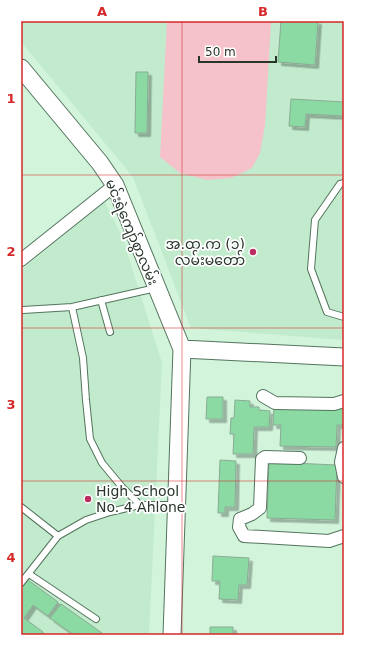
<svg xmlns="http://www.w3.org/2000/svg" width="365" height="656" font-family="'DejaVu Sans','Noto Sans Myanmar',sans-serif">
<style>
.built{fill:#c1ebcc}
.green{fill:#f5c1cb}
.building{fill:#8bdaa4;stroke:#8aab93;filter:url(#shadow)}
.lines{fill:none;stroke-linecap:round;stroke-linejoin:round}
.service-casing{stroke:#54745e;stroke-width:8}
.minor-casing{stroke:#54745e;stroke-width:14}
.secondary-casing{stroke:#54745e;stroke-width:19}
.service{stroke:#fff;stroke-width:6}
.minor{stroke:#fff;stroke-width:12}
.secondary{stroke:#fff;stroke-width:17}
.grid{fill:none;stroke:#d62828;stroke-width:1;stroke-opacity:0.55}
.poi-dot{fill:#bb2d5e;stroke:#fff;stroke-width:1.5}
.labels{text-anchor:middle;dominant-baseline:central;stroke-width:3.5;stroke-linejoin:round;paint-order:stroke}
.street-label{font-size:14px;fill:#27352b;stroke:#fff}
.poi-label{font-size:14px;fill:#27352b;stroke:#fff;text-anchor:end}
.neatline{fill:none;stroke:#d62828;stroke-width:1.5}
.grid-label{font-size:13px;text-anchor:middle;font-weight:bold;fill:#d62828}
</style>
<defs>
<filter id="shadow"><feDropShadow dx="3.5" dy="3.5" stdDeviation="0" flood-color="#0004"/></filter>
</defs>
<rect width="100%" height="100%" fill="#d1f4db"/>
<path class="built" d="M21,21H344V340L191,328L133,177L21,42Z
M105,202L122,236L162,363L149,635H21V270Z"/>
<path class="green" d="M167,21H269L271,23L265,125L260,153L252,168L231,178L207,180L180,173L160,157Z"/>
<path class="building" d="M281,21H318L315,65L278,62Z
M136,72H148L147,133H135Z
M291,99L344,102V116L306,114L305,127L289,126Z
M207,397H223V419H206Z
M235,400L250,401V407H259V410L270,411L269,427H254L253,454H233L234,434H230L231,418H234Z
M274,407L344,409V425H337L336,447L280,446L281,425H273Z
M220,460L236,461L235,507H225V513H218Z
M269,462L337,465L335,520L267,518Z
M213,556L249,558L247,585H239L238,600L219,599L220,581H212Z
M28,580L58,602L48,616L33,605L24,618L43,632L41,635H21V589Z
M61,604L102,633L100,635H74L50,618Z
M210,627H233V635H210Z"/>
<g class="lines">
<defs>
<path id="service" d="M344,183L340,184L315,220L311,269L327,312L344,317
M101,300L110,332
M72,307L83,358L86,400L90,439L102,463L122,487L140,505
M23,310L72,307L156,288
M21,507L58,536
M29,574L96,619
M21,583L58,536L86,520L110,512L140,505H175"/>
<path id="minor" d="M21,260L115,185
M263,396L275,403L334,404L344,401
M344,448L341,462L344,477
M300,458L265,457L262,459L260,508L252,514L240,519L239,527L244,536L329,541L344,536"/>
<path id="secondary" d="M21,68L100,163L115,185L182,349L172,635
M182,349L344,357"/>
</defs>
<use href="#service" class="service-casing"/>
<use href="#minor" class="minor-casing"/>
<use href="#secondary" class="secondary-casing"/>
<use href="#service" class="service"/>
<use href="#minor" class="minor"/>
<use href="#secondary" class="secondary"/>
</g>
<path class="grid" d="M182,21V635M21,175H344M21,328H344M21,481H344"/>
<g class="poi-dot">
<circle cx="253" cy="252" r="4"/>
<circle cx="88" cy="499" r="4"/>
</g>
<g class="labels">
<g class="street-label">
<text transform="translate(132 232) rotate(67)">မင်းရဲကျော်စွာလမ်း</text>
</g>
<g class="poi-label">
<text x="245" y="244">အ.ထ.က (၁)<tspan x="245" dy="16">လမ်းမတော်</tspan></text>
<text x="96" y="491" text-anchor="start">High School<tspan x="96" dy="16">No. 4 Ahlone</tspan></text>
</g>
</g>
<rect width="365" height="656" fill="none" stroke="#ffffff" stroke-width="44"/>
<path d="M199 56v6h77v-6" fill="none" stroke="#27352b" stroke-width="2"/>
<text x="205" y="56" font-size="12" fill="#27352b" stroke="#ffffff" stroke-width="3" paint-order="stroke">50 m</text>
<rect x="22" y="22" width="321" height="612" class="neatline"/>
<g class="grid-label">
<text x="102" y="16">A</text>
<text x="263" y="16">B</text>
<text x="11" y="103">1</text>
<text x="11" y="256">2</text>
<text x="11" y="409">3</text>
<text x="11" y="562">4</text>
</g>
</svg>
